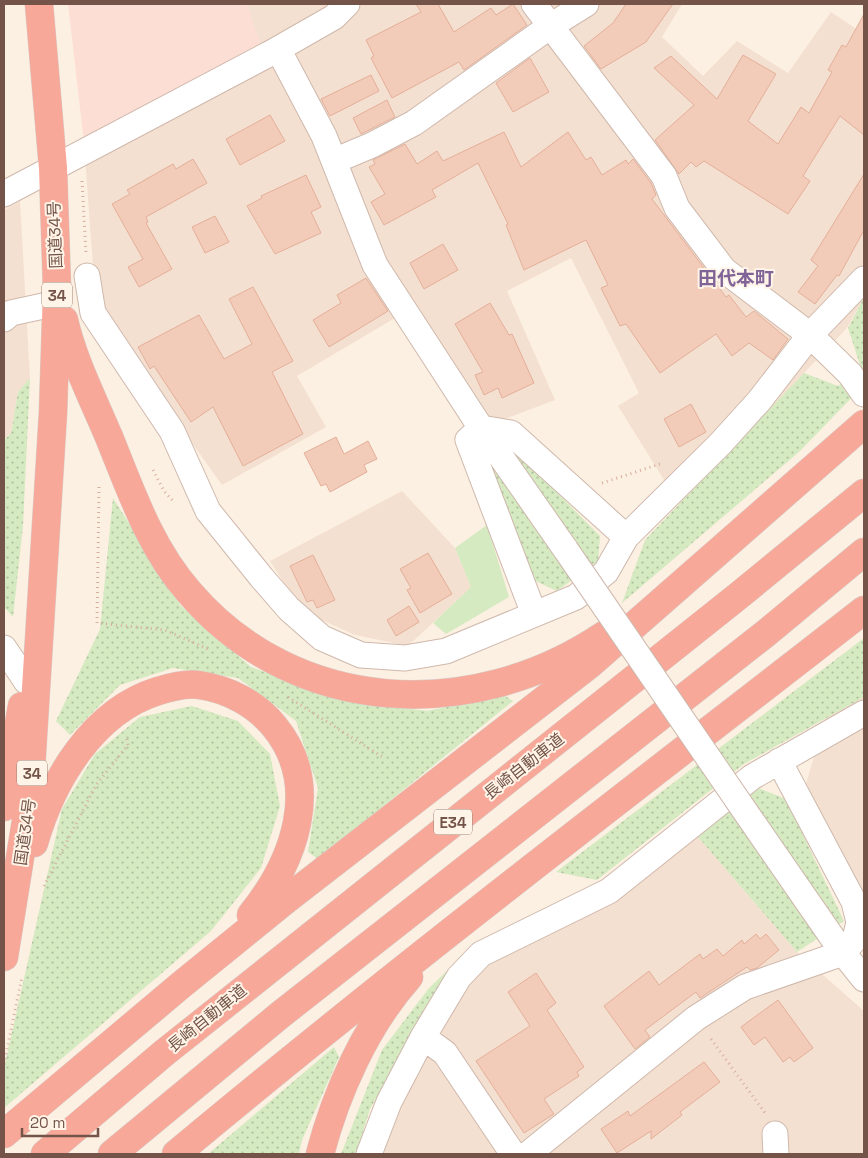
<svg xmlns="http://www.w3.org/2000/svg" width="868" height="1158" font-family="'Space Grotesk','Noto Sans JP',sans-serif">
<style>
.residential{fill:#f4e0d0}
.commercial{fill:#fdded5}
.grass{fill:url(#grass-dots)}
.garden{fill:#d5eac1}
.building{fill:#f2cbb9;stroke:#e4af9a}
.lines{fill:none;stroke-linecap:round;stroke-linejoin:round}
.street-casing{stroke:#cfb8ac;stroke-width:27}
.highway-casing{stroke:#d8cfcc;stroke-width:29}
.path{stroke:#d6ae9d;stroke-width:3;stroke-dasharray:1 4;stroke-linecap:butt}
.street{stroke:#fff;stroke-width:25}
.highway{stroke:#f7a898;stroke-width:28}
.street-bridge-casing{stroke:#cfb8ac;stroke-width:27;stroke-linecap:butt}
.street-bridge{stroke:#fff;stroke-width:25}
.labels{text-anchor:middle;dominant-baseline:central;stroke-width:4;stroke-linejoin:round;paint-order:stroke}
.shield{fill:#fff4e8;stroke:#9e8478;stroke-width:1}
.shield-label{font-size:15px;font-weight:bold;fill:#745448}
.street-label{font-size:16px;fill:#745448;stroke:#fff4e8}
.quarter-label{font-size:19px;font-weight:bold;fill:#816497;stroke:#fff4e8}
</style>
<defs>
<pattern id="grass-dots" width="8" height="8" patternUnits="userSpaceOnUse" patternTransform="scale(1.25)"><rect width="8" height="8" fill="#d5eac1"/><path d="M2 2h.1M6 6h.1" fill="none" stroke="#b1c09f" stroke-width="1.8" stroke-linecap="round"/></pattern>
</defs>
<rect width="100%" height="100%" fill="#fcf0e2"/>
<path class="residential" d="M247,4H682L662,37L703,76L737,41L788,73L831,12L864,34V297L847,328L679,504L618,406L639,393L571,258L507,291L555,400L468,433L395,318L297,376L326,427L222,485L96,308L84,143L259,45Z
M20,201L30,378L18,392L11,433L4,439V210Z
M402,491L455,548L471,587L408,646L355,635L302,611L270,561Z
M864,697V903L806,783L826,718Z
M698,837L797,952L864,1011V1154H383L417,1063L481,965L633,885Z"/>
<path class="commercial" d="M68,4H247L260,44L84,143Z"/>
<path class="grass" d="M864,297V385L799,452L622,603L645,540L804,373L838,386L861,368L848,328Z
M30,378L23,526L13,617L4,607V440L11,433L18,392Z
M509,444L600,536L598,561L557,591L531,579L484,452Z
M113,498L181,606L251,667L341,700L427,711L504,695L513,701L318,859L308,852L318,788L296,721L238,678L173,668L120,685L70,735L56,721L100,629Z
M864,638V697L744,764L597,880L556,872Z
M192,706L238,721L270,754L280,806L261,868L211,931L4,1108V1068L62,809L95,754L140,717Z
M756,787L786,799L844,921L797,952L698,837Z
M452,966L370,1109L356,1154H341L382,1050L429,988Z
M334,1047L339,1057L302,1140L299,1154H208Z"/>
<path class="garden" d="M487,525L509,597L446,634L433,623L471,587L455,548Z"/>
<path class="building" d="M416,4H438L454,32L491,8L496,15L513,4L527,25L464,70L459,62L392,98L371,58L374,56L366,40L421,12Z
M626,4H673L646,42L601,69L584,46L613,23Z
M864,14V135L840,116L803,176L810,181L788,214L704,161L696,167L691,162L679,174L655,140L694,105L654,68L671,56L717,99L743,55L776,74L748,121L778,144L801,107L809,113L832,72L828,70L842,45L846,47Z
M530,58L549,92L513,112L496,83Z
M371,75L379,91L330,116L321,99Z
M387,100L395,117L361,134L353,118Z
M270,115L285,141L240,165L226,139Z
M504,132L521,167L568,132L586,160L591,157L602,175L626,160L628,164L633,159L651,183L656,195L652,199L726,297L729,295L746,317L754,311L788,339L773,360L749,343L732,356L716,334L660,373L626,324L620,326L601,288L608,285L586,240L524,270L506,225L508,224L478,163L432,190L436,197L384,225L371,202L385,194L369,167L375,164L373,160L405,144L417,164L437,151L443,161Z
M193,159L207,183L146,217L148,222L146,223L172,269L139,287L128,267L143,259L112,204L130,194L127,190L173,164L176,169Z
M864,174V230L839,276L837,275L815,304L798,292L818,266L811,260Z
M306,175L321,207L311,212L321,233L275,254L247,206L262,198L261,196Z
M215,216L229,242L205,253L192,227Z
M443,244L458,270L424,289L410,263Z
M366,278L388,311L329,347L313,320L341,303L337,295Z
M253,287L293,361L272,372L303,434L243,466L213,407L191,422L154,366L150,369L138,347L199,315L224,359L252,344L229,299Z
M490,303L509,335L512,334L534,383L502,398L498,388L484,395L475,375L483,372L455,324Z
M691,404L706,432L679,447L664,419Z
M336,437L344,454L368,441L377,459L364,465L367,472L330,492L326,484L321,486L304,453Z
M428,553L452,594L420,613L407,590L411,588L400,569Z
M313,555L335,600L317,608L313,600L307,602L290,566Z
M409,606L419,622L396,636L387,620Z
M756,934L760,939L766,934L779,950L757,968L750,970L747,967L700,998L696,992L645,1030L650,1037L635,1049L604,1006L649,971L659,985L700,954L703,959L717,949L723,956L742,940L744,944Z
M536,973L556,1003L547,1010L584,1067L577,1072L579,1076L544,1099L554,1114L524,1133L476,1061L530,1026L508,992Z
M778,1000L813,1048L794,1062L790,1057L783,1062L765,1037L754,1045L741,1027Z
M704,1062L720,1082L680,1112L682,1115L651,1139V1131L617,1153L601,1129L628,1111L630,1116Z"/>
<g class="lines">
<defs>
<path id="street" d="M534,4L664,176L677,208L724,270L810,335L850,374L864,394
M278,49L324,136L375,265L481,428L566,550
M334,161L372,145L414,123L549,27L586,4
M4,194L271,53L334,17L347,4
M87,276L93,313L172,431L208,511L262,578L289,609L322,638L361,655L405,658L446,651L576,597L606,572L626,537L720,444L759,401L810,335L864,279
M4,319L11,313L57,303
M534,614L468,440L481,428L511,433L626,537
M4,648L26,681
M749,817L843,953L864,979
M423,1037L445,1053L513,1154
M775,1134L776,1154
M369,1154L389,1102L423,1037L459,977L481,954L609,891L752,777L864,713
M528,1154L696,1018L745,987L843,953L855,939L859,922L854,902L779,761"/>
<path id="highway" d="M64,320C73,360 93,399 109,437C131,491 150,548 189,592C296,717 473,723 604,635
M4,807L22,706
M34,843C52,780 93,711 158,691C171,687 186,683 199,685C228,689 256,704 274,726C323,785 294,862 251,915
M4,957L29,802L53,413L57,289L53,168L39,4
M4,1134L181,985L287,899L589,665L864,424
M45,1154L164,1053L737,597L864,493
M112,1154L280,1015L765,634L864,552
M176,1154C400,967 634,789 864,610
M320,1154C336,1093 366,1025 409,977"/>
</defs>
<use href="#street" class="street-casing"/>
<use href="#highway" class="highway-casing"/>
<path class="path" d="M82,181L86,253
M153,470L164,491L174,502
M602,483L663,463
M99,487L97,623L165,630L208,649
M288,697L384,758
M44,886L96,785L128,745L127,739
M711,1039L765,1113
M4,1064L22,977"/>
<use href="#street" class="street"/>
<use href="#highway" class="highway"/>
<defs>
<path id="street-bridge" d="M566,550L749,817"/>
</defs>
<use href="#street-bridge" class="street-bridge-casing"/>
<use href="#street-bridge" class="street-bridge"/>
</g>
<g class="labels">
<g class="shield">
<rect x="42" y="282.5" width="30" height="25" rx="4"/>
<rect x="17" y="760.5" width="30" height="25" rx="4"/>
<rect x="434" y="809.5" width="38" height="25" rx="4"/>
</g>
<g class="shield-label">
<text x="57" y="295">34</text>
<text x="32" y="773">34</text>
<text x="453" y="822">E34</text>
</g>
<g class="street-label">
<text transform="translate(55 235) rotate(-92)">国道34号</text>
<text transform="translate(524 766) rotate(-38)">長崎自動車道</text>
<text transform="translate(25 832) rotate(-82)">国道34号</text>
<text transform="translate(207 1018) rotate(-39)">長崎自動車道</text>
</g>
<g class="quarter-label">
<text x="736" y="278">田代本町</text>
</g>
</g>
<rect width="868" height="1158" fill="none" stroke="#745448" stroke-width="10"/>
<path d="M22 1128v8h76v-8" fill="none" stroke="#745448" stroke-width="2.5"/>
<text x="30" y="1128" font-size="15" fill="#745448" stroke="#fff4e8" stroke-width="4" paint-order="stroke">20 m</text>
</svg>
